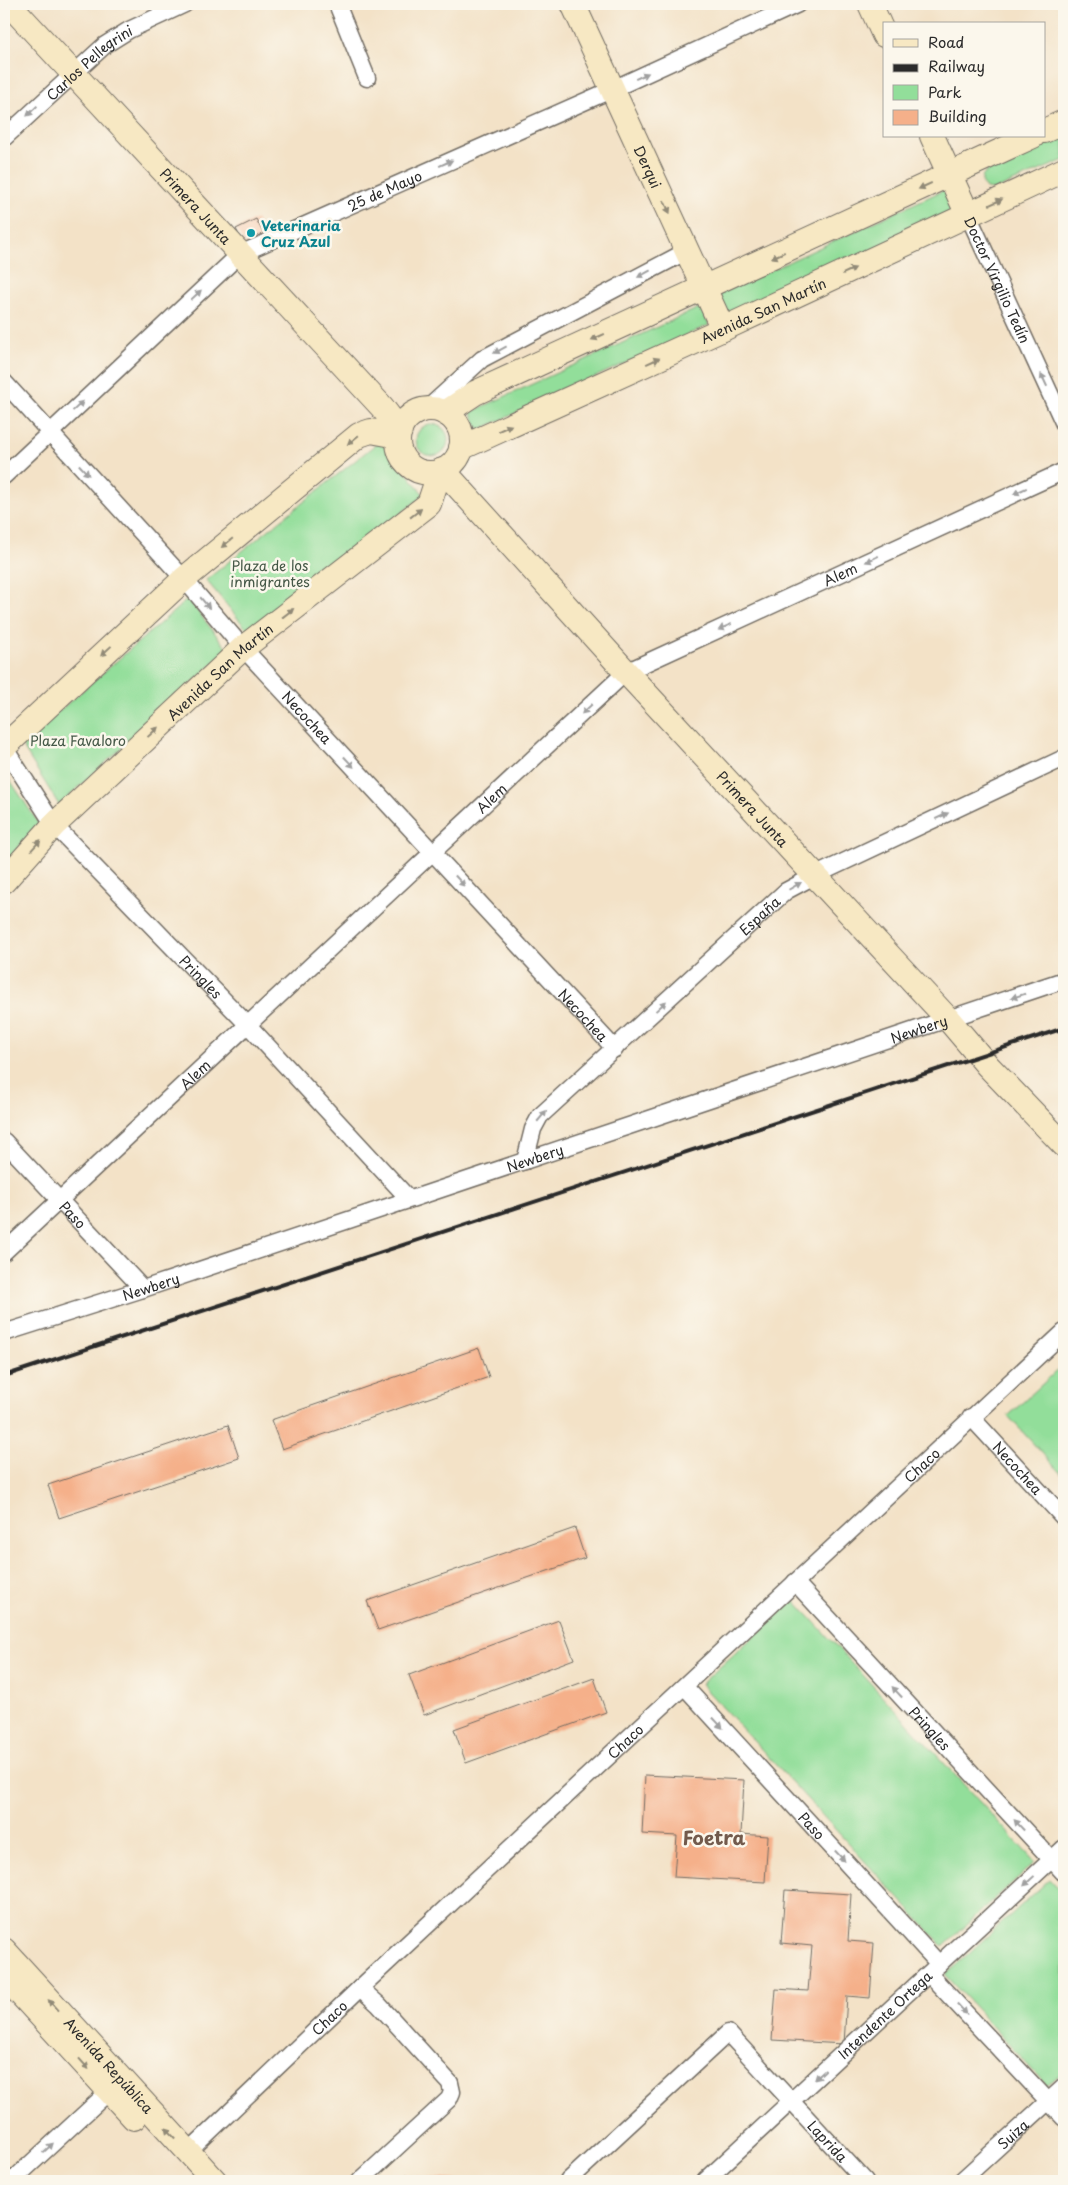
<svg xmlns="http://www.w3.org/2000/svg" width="1068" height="2185" font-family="'Playpen Sans',sans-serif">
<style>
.green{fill:#92de9a;stroke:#5e8462}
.building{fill:#f5b08a}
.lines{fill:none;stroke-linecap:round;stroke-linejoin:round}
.minor-casing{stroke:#716b62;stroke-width:19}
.secondary-casing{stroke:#716b62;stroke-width:26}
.minor{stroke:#fff;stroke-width:16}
.secondary{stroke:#f7e8c3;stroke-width:24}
.rail{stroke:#2b2b2b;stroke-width:4}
.oneway{fill:#a0a0a0}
.oneway2{fill:#918a77}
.culture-dot{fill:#0f9aa8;stroke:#fbf7ec;stroke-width:2}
.labels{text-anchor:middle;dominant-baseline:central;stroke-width:5;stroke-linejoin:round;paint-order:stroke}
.street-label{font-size:14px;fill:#2b2b2b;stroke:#fbf7ec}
.culture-label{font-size:14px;font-weight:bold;fill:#0d838f;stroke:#fbf7ec;text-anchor:start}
.park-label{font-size:14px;fill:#455847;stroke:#fbf7ec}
.district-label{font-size:19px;font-weight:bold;fill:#725a4c;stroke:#fbf7ec}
</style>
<rect width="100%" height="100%" fill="#fbf7ec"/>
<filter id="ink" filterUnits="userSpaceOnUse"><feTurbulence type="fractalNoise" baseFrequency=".02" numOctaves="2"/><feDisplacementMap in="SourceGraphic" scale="10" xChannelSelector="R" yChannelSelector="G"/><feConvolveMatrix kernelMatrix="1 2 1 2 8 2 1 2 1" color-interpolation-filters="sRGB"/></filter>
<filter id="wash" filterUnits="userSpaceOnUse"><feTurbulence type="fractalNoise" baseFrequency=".0096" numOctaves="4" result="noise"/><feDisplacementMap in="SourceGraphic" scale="20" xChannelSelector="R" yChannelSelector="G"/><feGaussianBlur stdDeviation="1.12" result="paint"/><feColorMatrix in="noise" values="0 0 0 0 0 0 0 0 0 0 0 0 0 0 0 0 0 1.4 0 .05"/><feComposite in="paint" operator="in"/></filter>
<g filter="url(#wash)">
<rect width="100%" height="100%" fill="#f3e2c7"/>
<path class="green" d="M1064,133V160L994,190L986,189L982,184V177L989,169Z
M948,188L960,214L725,323L713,297Z
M701,307L709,325L479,430L471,412Z
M416 440a16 16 0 1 1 32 0a16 16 0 1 1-32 0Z
M381,440L424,495L250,633L206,580Z
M188,599L228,650L59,805L21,744Z
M4,771L39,824L4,864Z
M1064,1364V1477L1008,1416Z
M794,1600L1035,1862L943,1946L701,1684Z
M1050,1879L1064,1894V2070L1047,2086L945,1975Z"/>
<g id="blocks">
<path class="building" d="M256,219L266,238L246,248L236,229Z
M479,1348L489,1377L282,1449L271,1420Z
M228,1425L239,1458L59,1518L48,1485Z
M575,1528L585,1558L378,1630L367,1601Z
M559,1620L574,1659L424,1715L409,1675Z
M594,1678L606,1712L466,1763L454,1729Z
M645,1775L744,1780L741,1834L768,1836L765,1882L674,1877L677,1836L642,1834Z
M785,1890L851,1894L848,1941L874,1943L870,1998L847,1996L844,2044L772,2040L776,1989L808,1991L812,1946L781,1943Z
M402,2175L457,2180V2181H401Z"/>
</g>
</g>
<g filter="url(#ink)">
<use href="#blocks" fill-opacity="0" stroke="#716b62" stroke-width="1"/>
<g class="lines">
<defs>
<g id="minor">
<path d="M337,4L367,78"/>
<path id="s1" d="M4,138L105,45L129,30L185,4"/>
<path id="s2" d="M968,215L1064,424"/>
<path id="s3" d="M4,382L184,579L243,648L615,1049"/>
<path d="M427,409L482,359L687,251"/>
<path id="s4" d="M4,476L240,254L613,89L798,4"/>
<path id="s5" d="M4,747L54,825L248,1025L409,1199"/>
<path id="s6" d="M4,1141L143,1289"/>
<path id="s7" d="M525,1161L533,1129L540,1116L786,891L816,875L1064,758"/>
<path id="s8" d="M4,1252L626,672L1064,471"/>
<path id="s9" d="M4,1333L143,1289L1064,980"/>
<path id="s10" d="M971,1417L1064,1518"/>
<path id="s11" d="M795,1582L1064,1873"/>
<path id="s12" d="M685,1687L939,1964"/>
<path d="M929,1974L1064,2118"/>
<path id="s13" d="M188,2152L360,1988L1064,1332"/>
<path d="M12,2181L117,2084"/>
<path d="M360,2181L449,2099L452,2092L450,2083L379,2005L360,1988"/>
<path id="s14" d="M568,2181L728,2033L865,2181"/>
<path id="s15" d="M705,2181L1064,1848"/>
<path id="s16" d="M961,2181L1064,2087"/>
</g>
<g id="secondary">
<path id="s17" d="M9,4L382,407L400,431"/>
<path id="s18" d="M573,4L723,329"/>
<path d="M870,4L884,35"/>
<path d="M1044,131L1064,122"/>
<path d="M932,136L968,215"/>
<circle cx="430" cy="441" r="32"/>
<path d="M445,413L475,393L1033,136"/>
<path id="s19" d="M461,448L723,329L1064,170"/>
<path id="s20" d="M443,470L626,672L948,1019L988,1066L1064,1145"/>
<path d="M4,747L184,579L359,435L371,431L398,436"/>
<path id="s21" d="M4,881L54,825L243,648L429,504L440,471"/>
<path id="s22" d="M4,1950L215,2181"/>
<path d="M4,1976L134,2118"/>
</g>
</defs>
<use href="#minor" class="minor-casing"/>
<use href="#secondary" class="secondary-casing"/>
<use href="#minor" class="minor"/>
<use href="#secondary" class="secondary"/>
<path class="rail" d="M4,1376L1064,1028"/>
</g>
<defs><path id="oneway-solid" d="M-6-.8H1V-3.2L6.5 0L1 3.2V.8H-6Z" transform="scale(1.25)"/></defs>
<g class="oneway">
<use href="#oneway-solid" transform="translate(642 76) rotate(-25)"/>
<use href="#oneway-solid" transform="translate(32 111) rotate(136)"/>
<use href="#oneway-solid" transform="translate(446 163) rotate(-24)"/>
<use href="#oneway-solid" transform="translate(644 274) rotate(152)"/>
<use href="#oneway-solid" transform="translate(196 295) rotate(-43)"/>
<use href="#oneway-solid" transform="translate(500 350) rotate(152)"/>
<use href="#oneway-solid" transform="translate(1044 380) rotate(-115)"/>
<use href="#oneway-solid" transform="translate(78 406) rotate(-43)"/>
<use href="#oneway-solid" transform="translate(84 470) rotate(47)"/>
<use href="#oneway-solid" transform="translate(1020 491) rotate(155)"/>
<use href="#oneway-solid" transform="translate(872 559) rotate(155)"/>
<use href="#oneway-solid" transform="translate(205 603) rotate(50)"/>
<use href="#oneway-solid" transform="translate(725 627) rotate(155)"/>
<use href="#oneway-solid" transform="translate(587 709) rotate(137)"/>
<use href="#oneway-solid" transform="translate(349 762) rotate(47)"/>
<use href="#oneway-solid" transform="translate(942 816) rotate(-25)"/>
<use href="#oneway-solid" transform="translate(460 881) rotate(47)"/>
<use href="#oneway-solid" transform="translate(795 886) rotate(-30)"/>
<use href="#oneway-solid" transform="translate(1018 996) rotate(162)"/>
<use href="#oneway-solid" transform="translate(661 1006) rotate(-43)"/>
<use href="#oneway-solid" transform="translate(542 1116) rotate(-50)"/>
<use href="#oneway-solid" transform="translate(897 1692) rotate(-133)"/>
<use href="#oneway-solid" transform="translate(718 1723) rotate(47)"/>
<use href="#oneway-solid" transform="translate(1019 1825) rotate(-133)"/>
<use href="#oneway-solid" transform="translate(840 1856) rotate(47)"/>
<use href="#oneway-solid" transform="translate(1029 1881) rotate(137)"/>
<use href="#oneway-solid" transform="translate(962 2009) rotate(47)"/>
<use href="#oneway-solid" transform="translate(820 2075) rotate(137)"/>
<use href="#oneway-solid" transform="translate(48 2148) rotate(-43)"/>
</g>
<g class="oneway2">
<use href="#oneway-solid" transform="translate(925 186) rotate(155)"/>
<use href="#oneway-solid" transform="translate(996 202) rotate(-25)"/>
<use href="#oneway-solid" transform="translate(667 207) rotate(65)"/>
<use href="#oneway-solid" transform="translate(778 255) rotate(155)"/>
<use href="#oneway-solid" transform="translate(849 271) rotate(-25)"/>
<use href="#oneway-solid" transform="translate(598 337) rotate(156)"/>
<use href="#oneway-solid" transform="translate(653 361) rotate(-24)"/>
<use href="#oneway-solid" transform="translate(505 428) rotate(-24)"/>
<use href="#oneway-solid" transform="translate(353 440) rotate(141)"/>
<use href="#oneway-solid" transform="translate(416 513) rotate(-38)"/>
<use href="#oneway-solid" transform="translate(227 543) rotate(141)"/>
<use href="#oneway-solid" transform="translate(288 613) rotate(-38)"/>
<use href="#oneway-solid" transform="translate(106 651) rotate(137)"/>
<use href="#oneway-solid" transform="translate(153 732) rotate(-43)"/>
<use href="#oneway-solid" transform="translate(36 845) rotate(-48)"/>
<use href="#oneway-solid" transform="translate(53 2005) rotate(-132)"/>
<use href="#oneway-solid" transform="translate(84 2064) rotate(48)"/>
<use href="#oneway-solid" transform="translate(170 2133) rotate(-133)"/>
</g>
</g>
<circle class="culture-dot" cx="251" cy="233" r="5"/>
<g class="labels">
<g class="street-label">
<text stroke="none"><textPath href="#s1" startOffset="114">Carlos Pellegrini</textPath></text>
<text stroke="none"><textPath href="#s18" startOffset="179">Derqui</textPath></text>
<text stroke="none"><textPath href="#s4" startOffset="482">25 de Mayo</textPath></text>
<text stroke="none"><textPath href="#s17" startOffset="275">Primera Junta</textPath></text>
<text stroke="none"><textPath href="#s2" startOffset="71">Doctor Virgilio Tedín</textPath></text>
<text stroke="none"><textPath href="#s19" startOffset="332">Avenida San Martín</textPath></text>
<text stroke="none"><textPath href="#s8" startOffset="1086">Alem</textPath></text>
<text stroke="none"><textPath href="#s21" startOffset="301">Avenida San Martín</textPath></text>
<text stroke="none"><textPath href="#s3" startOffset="452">Necochea</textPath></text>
<text stroke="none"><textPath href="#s8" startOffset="666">Alem</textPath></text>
<text stroke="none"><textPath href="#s20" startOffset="459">Primera Junta</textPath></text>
<text stroke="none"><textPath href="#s7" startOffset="345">España</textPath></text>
<text stroke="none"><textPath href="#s5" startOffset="304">Pringles</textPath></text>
<text stroke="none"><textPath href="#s3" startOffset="858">Necochea</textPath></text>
<text stroke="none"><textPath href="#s9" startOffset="964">Newbery</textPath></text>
<text stroke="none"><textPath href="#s8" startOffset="261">Alem</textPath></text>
<text stroke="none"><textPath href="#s9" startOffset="559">Newbery</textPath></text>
<text stroke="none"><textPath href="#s6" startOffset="101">Paso</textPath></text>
<text stroke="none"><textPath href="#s9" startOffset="154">Newbery</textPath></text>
<text stroke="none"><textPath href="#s13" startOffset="1005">Chaco</textPath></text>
<text stroke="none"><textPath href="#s10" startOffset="69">Necochea</textPath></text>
<text stroke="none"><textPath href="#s11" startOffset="199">Pringles</textPath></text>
<text stroke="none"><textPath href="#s13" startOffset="600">Chaco</textPath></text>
<text stroke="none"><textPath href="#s12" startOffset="188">Paso</textPath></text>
<text stroke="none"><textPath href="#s15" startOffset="245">Intendente Ortega</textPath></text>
<text stroke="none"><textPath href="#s13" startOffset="195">Chaco</textPath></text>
<text stroke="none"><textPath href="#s22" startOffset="156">Avenida República</textPath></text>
<text stroke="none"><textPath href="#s16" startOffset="70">Suiza</textPath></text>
<text stroke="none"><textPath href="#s14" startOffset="365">Laprida</textPath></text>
</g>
<g class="culture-label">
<text x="261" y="225">Veterinaria<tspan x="261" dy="16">Cruz Azul</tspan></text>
</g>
<g class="park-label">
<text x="270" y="565">Plaza de los<tspan x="270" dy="16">inmigrantes</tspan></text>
<text x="78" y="740">Plaza Favaloro</text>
</g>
<g class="district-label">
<text x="714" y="1837">Foetra</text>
</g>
</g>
<rect width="1068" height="2185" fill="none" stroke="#fbf7ec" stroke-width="20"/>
<rect x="883" y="22" width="162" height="115" fill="#fbf7ec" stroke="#a8a59f"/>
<rect x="893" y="39" width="25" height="8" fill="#f7e8c3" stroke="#a8a59f"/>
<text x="928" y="48" font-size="15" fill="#2b2b2b">Road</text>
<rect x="893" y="64" width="25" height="8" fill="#2b2b2b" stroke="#a8a59f"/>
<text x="928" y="72" font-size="15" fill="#2b2b2b">Railway</text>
<rect x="893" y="85" width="25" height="15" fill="#92de9a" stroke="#a8a59f"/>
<text x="928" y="98" font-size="15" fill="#2b2b2b">Park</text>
<rect x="893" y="110" width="25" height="15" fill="#f5b08a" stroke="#a8a59f"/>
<text x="928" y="122" font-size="15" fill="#2b2b2b">Building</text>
</svg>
